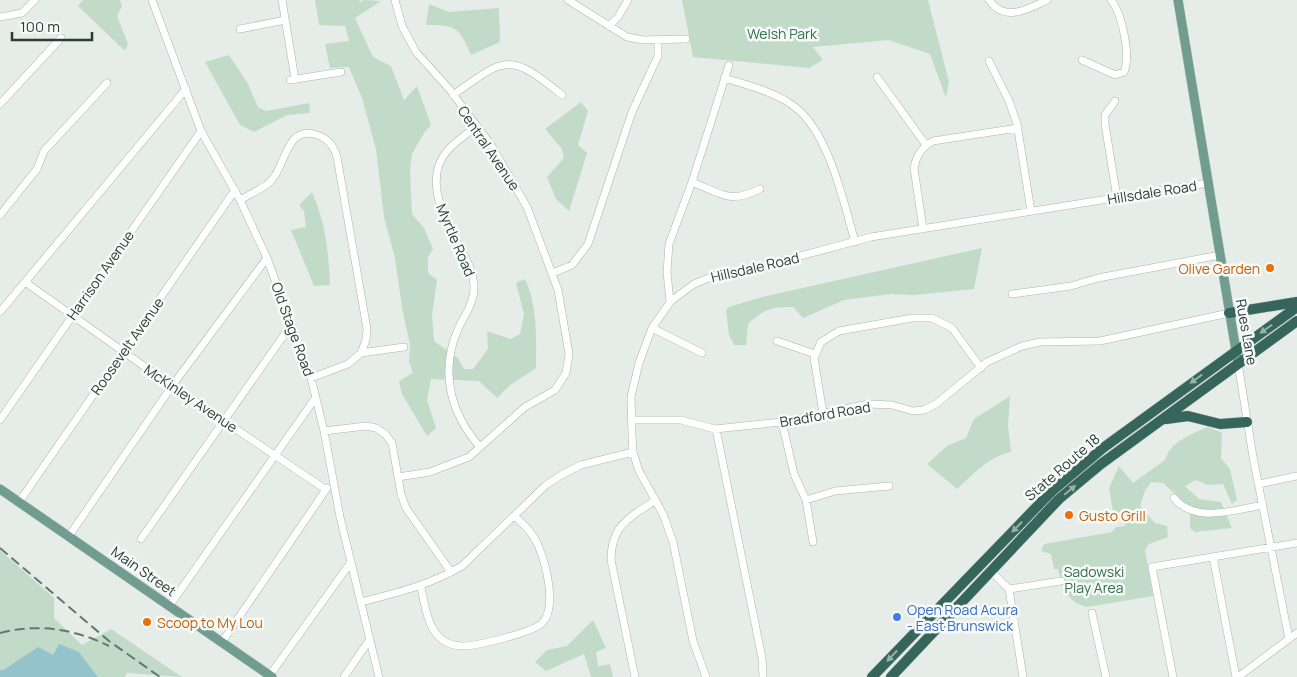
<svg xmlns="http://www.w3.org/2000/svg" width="1297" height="677" font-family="Manrope,sans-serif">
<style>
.green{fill:#c1dbc8}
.water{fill:#95c3cb}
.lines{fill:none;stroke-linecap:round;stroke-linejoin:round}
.minor-casing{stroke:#a9b5b0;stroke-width:8}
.major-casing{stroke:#c3c9c7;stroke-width:10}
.highway-casing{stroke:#c3c9c7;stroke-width:11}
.minor{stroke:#fff;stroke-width:7}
.major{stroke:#709d90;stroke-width:9}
.highway{stroke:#36665b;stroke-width:10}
.rail{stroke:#617871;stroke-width:2;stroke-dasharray:10 5;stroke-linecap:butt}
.oneway{fill:#96b0aa}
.food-dot{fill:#e8710a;stroke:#f6faf8;stroke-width:2}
.shop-dot{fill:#3f7fe0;stroke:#f6faf8;stroke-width:2}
.labels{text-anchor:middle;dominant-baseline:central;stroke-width:5;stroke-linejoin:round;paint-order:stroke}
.park-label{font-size:14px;fill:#356f4b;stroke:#f6faf8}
.street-label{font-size:14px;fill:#273d36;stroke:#f6faf8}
.food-label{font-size:14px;fill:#c56008;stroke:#f6faf8;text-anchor:start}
.shop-label{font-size:14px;fill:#366cbe;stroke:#f6faf8;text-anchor:start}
</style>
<rect width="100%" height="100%" fill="#e6ede9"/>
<path class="green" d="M83,0H120L122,6L117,16L128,44L125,51L78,6Z
M315,0H359L360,2L364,0L381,1L355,18L373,57L391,66L404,100L417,86L431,125L424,133L412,154L410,169L412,214L424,228L433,249L428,257V273L437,280L432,315L434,341L458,358L464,369H473L488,349L487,331L511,339L520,334L524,314L516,283L525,279C538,307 536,338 536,368L509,386L497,398L479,381L431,379L427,400L436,428L427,436L402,394L399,381L413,373L409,362L410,345L402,308L395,258L384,217L376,149L362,98L349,67L330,68L325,44L349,41L345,26L319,25Z
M682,0H928L949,82L946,98L930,54L889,40L813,47L823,60L809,68L693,57Z
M429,4L449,12L499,8L500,42L471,55C459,27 457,25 426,25Z
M229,55L248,84L258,107L266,111L309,103L310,113L287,115L254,132L240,125L205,62Z
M581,102L588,111L578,145L587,153L569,211L556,199L547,177L564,158L562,149L545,129Z
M312,192C325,221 329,253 330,285L314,286L291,230L306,227L304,211L299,205Z
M982,248L974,289L914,295L891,294L844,300L803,318L793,307C772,307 763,309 748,324L746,345H734L729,335L726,310L729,307L762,297Z
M1010,396L1008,425L1011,452C988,457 974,474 957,489L927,464L947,446L966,438L974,419Z
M1208,427L1222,433L1221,458L1230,469L1237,500L1232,504L1223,484L1208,485L1196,480L1185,486L1199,499L1221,502L1232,528L1195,532L1190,528V508L1163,483L1151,482L1145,491L1140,506L1155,523L1167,526L1168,537L1149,544L1145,550L1153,596L1087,607C1067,602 1062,588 1058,569H1054L1051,554L1041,551L1044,544L1112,532L1116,527L1126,526L1119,519L1115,522L1109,488L1119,466L1133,483L1165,460C1170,442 1191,434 1208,427Z
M0,550L54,598V618L82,645L111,629L182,677L127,673L125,677H98L79,652L53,655L0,670Z
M593,620L606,648L596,652L598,666L610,664L613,677H591L584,654L546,671L535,662L547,650L567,646Z"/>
<path class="water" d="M59,644L79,652L98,677H0V670L5,669L38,647L53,655Z"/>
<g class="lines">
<defs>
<path id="minor" d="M152,0L201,131L240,200L267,258L311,378L324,431L340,517L379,677
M282,0L295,79
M395,0L402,26L416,52L450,90L491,145L527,207L558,290L569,354L566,373L555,390L525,407L469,457L430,472L398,477
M568,0L627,37L643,40L686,39
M989,0C1005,23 1028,9 1047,0
M0,17L22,13L35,0
M609,26L618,17L628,0
M240,29L285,20
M1082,60L1115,75L1124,72C1131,56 1122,13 1111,0
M989,61L1009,101L1017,124L1031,211
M877,77L926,145
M724,78C747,85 776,92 795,107C829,133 844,203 855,242
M290,80L341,72
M453,95C506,57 509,52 562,95
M1115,101L1105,115V124L1117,198
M0,104L61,38
M477,126C467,134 456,141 448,150C422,179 445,218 459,246C466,259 473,270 474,285C475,301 466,313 459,327C439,370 450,413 480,447
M692,182C722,194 730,204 760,189
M240,200C250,194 262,189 270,182C286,168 285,124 317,135C327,138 334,146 337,157L367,329L366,340L361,353
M0,215L37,169L44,151L107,83
M923,229L914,168C916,156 922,147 933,141L1018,128
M553,273L572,265L588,244L632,112L658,56V40
M25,282L172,386L325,489
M1012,294L1071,286L1098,278L1220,255
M670,302L667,272L669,244L692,182L729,65
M0,312L186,89
M652,328L702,353
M777,341L815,354
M1238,363L1253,457L1289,639
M311,378L348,364L361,353L404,347
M823,413L814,358L821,342L839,331L912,318H932L952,328L981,368
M0,420L201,131
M631,420H681L715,429L782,422L868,404L892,405L913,411L924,410L936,404L987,362L1022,346L1040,342L1100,341L1229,313
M782,422L794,474L806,500L813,542
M716,429L762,658L763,677
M324,431L366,426L376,428L385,434L392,443L401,494L406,508L451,572
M1259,484L1297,476
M1174,498C1195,524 1234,510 1263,505
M806,500L835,491L889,486
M19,502L235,190
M69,536L172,386L267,258
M141,539L291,325
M1213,557L1236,677
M991,571L1009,589L1023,677
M421,587C424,602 427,625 439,637C445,643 454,646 463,646C476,646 536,632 543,622C557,606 546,564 538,545C533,533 524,524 514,516
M1009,589L1061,581
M361,602C396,593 430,585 462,566L546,485L563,474L581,465L633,452
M170,605L316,397
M1092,613L1106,677
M222,642L327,488
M270,675L351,562
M344,677L370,639
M635,677L611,560C611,526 629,517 655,501
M706,677L693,641L673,542L663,514L639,471L633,452L632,436L631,397L639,363L652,328L671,301L694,284L716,275L744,271L871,237L1208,183
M1173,677L1152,567L1297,543
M1238,677L1297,633"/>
<path id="major" d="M1178,0L1238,363
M0,489L272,677"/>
<path id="highway" d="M1229,313L1297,302
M1166,419L1188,416L1220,424L1247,422
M872,677L1052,491L1103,448L1297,307
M891,677L1059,499L1101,464L1297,321"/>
</defs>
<use href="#minor" class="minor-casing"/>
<use href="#major" class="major-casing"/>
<use href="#highway" class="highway-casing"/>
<use href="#minor" class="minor"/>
<use href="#major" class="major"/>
<use href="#highway" class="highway"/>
<path class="rail" d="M0,548L109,641L160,677
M0,633C37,623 75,629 109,646"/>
</g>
<defs><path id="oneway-solid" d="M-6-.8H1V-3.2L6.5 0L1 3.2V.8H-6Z" transform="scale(1.25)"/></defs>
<g class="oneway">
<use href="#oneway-solid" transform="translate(1266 329) rotate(145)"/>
<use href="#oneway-solid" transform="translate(1196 379) rotate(144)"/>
<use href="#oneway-solid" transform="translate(1070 490) rotate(-40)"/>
<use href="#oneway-solid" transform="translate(1017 527) rotate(134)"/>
<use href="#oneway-solid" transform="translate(892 656) rotate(133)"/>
</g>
<g class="food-dot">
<circle cx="1270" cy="268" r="5"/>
<circle cx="1069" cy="515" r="5"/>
<circle cx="147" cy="622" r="5"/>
</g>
<circle class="shop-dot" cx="897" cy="617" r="5"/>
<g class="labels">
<g class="park-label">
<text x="782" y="33">Welsh Park</text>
<text x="1094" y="571">Sadowski<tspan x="1094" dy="16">Play Area</tspan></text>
</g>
<g class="street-label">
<text transform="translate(489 148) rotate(56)">Central Avenue</text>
<text transform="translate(1152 192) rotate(-9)">Hillsdale Road</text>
<text transform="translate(456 240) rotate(67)">Myrtle Road</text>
<text transform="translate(755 267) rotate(-13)">Hillsdale Road</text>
<text transform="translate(100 275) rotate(-55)">Harrison Avenue</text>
<text transform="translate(293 329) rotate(70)">Old Stage Road</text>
<text transform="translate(1247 332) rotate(80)">Rues Lane</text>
<text transform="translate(127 346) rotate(-55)">Roosevelt Avenue</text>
<text transform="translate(191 398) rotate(34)">McKinley Avenue</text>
<text transform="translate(825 414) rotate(-10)">Bradford Road</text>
<text transform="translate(1062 467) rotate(-41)">State Route 18</text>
<text transform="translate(144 571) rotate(35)">Main Street</text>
</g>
<g class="food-label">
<text x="1260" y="268" text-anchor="end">Olive Garden</text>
<text x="1079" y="515">Gusto Grill</text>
<text x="157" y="622">Scoop to My Lou</text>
</g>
<g class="shop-label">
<text x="907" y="609">Open Road Acura<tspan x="907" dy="16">- East Brunswick</tspan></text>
</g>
</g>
<path d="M12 32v8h80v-8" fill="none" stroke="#273d36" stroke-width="2.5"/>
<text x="20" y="32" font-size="15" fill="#273d36" stroke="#f6faf8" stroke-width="4" paint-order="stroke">100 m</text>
</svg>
